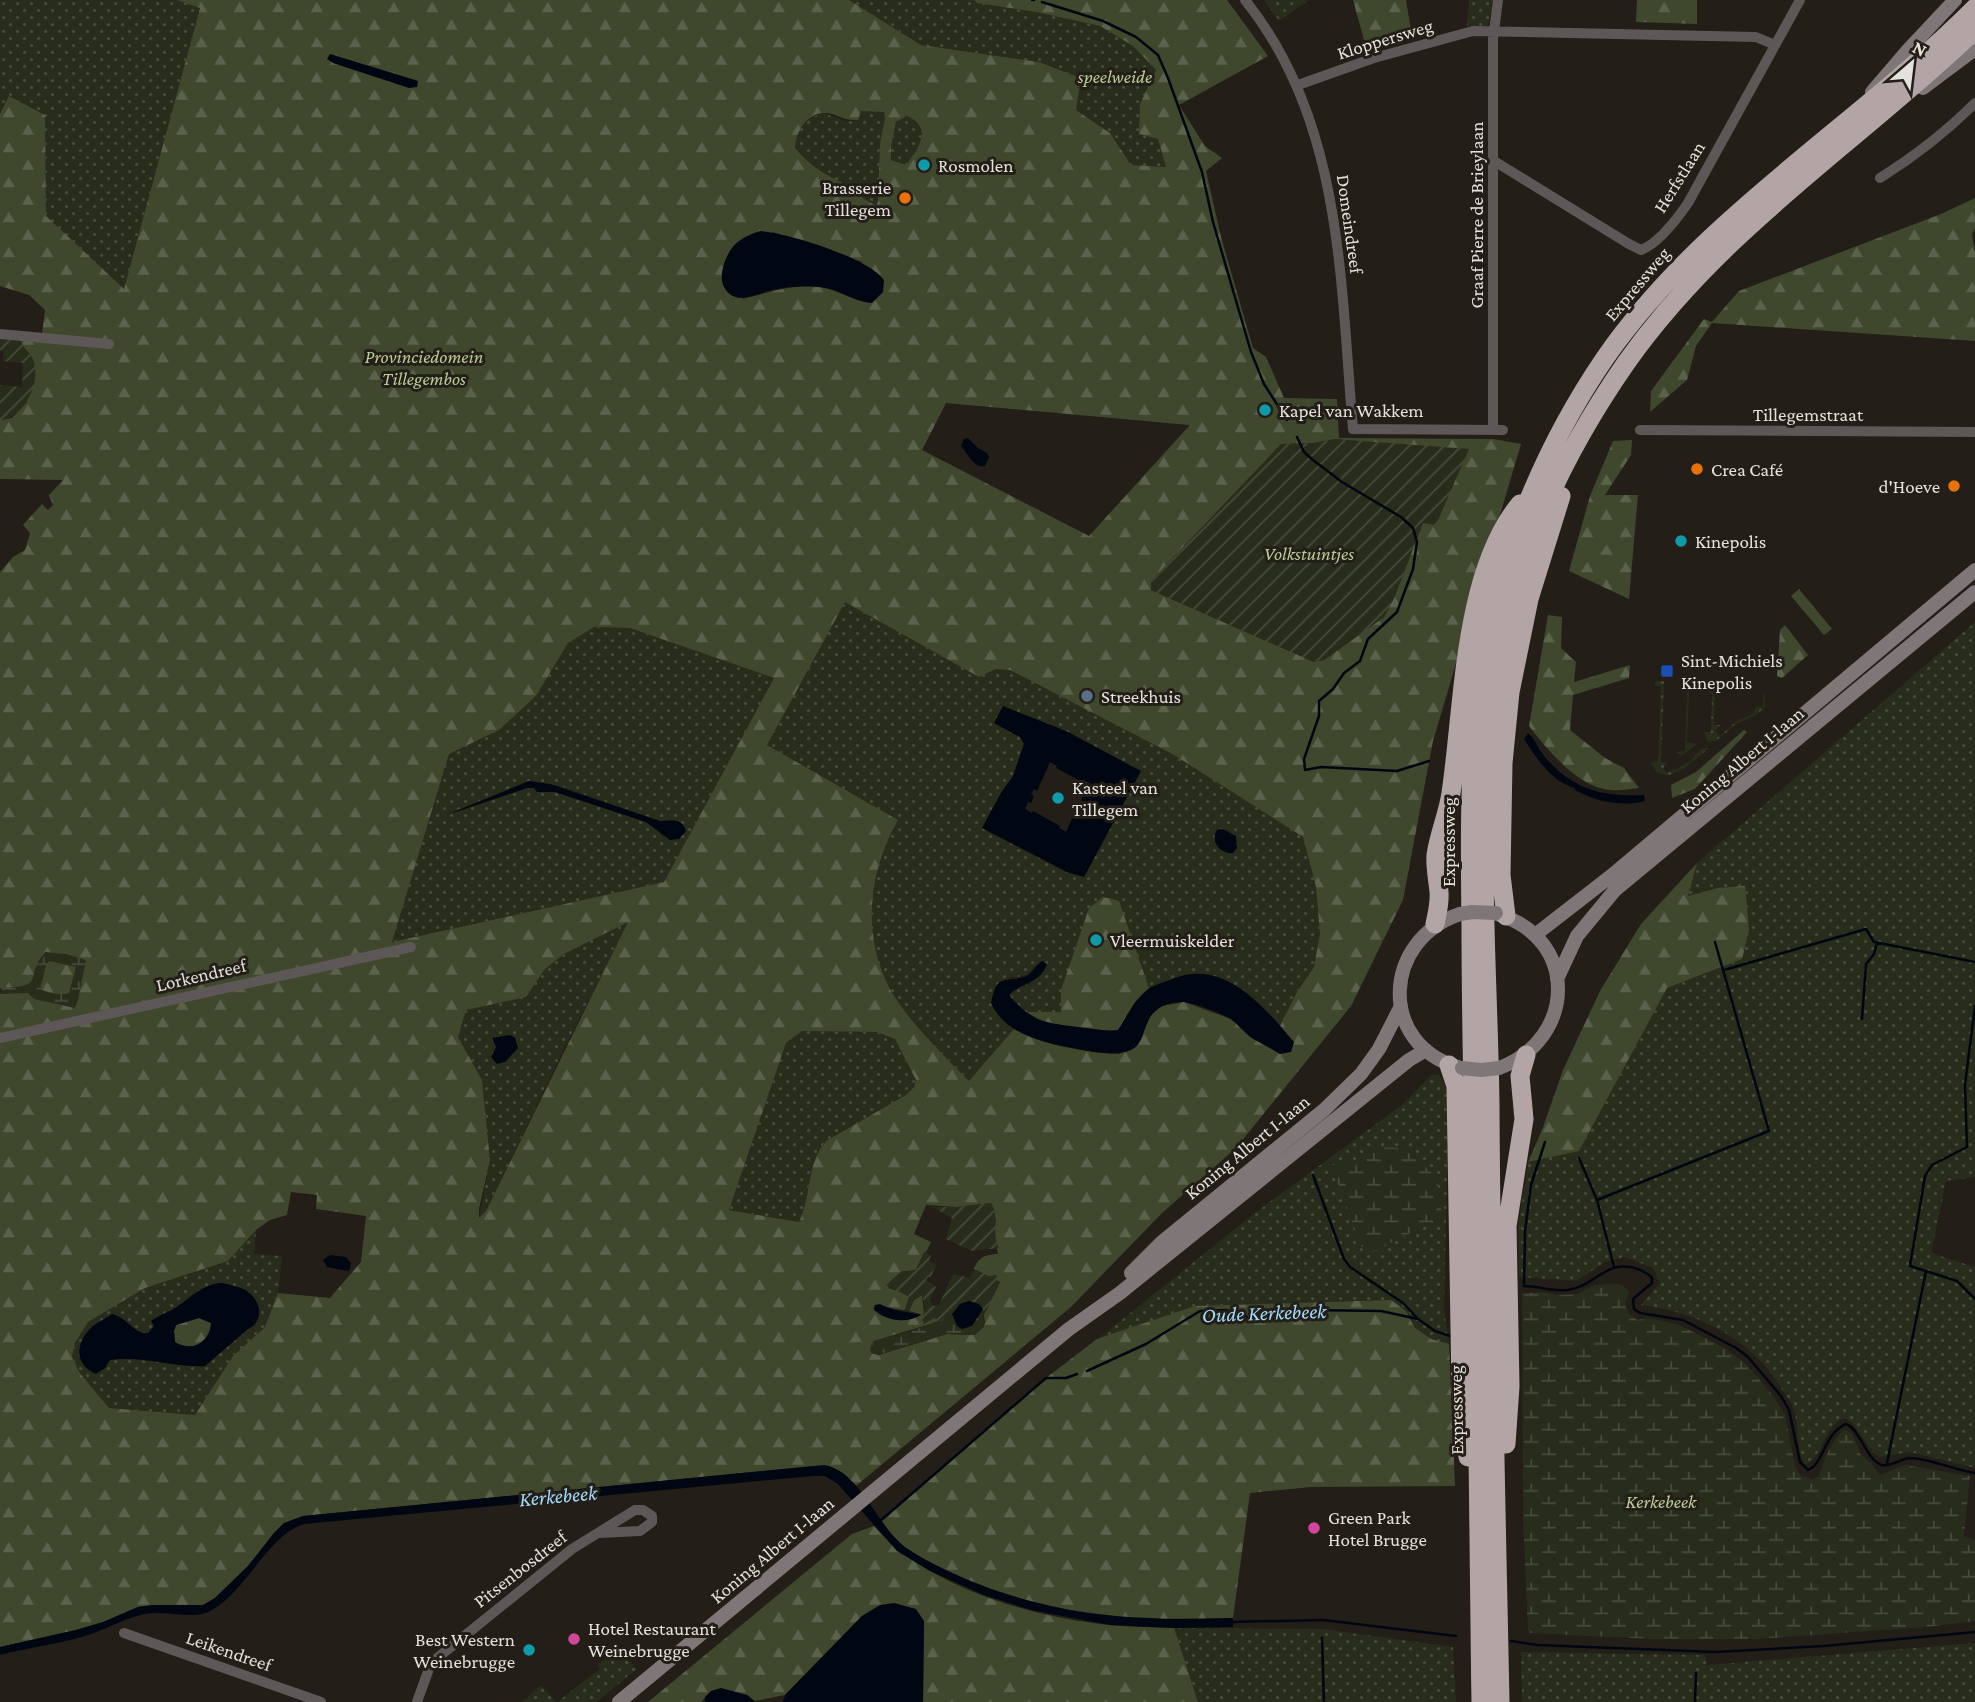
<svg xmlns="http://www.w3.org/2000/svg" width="1975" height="1702" font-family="'Crimson Pro',serif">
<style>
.grass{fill:url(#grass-dots);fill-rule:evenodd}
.forest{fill:url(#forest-firs);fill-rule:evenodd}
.wetland{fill:url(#wetland-marsh);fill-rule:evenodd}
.garden{fill:url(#garden-furrows)}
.water{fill:#000712;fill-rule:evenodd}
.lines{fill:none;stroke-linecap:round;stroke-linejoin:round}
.stream{stroke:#000712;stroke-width:2.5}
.street{stroke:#5d5757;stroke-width:10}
.secondary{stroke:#7f7777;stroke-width:14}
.highway{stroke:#b3a5a6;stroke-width:19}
.secondary-bridge{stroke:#7f7777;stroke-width:14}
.culture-dot{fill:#0f9aa8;stroke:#231e17;stroke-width:2.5}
.food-dot{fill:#e8710a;stroke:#231e17;stroke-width:2.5}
.transit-dot{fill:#1a4fb4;stroke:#231e17;stroke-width:2.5}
.service-dot{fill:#5c6f8a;stroke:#231e17;stroke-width:2.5}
.hotel-dot{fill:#d1479c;stroke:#231e17;stroke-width:2.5}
.labels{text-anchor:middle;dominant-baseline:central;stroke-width:6;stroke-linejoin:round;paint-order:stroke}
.street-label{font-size:19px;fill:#e5e1dc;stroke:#231e17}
.park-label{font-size:19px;font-style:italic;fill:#bbcd97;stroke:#231e17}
.poi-label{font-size:19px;fill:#e5e1dc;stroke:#231e17;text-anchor:start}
.water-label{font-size:21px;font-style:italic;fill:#a2dbfd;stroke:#231e17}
</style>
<defs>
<pattern id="grass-dots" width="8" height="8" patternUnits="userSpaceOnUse" patternTransform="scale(1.75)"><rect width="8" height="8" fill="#272d1a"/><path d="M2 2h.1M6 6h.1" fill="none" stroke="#464b3b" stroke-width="1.8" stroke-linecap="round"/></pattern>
<pattern id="forest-firs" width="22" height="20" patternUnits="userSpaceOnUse" patternTransform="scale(1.75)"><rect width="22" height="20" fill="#3f482d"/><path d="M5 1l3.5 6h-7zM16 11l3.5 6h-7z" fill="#5b624b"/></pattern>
<pattern id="wetland-marsh" width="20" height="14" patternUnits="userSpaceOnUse" patternTransform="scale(1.75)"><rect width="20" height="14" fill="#272d1a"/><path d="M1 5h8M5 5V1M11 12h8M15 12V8" fill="none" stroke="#464b3b"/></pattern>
<pattern id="garden-furrows" width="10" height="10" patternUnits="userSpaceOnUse" patternTransform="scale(1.75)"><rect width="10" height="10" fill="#272d1a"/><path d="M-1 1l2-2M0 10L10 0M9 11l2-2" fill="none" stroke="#464b3b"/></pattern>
</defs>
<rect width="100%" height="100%" fill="#231e17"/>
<path class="grass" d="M0,0H177L200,7L124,290L46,216L45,115L0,114Z
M849,0H974L977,3L1036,12L1100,26L1133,46L1156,70L1140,104V134L1158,139L1167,167L1131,165L1110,133L1076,110L1081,78L1039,62L921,45Z
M1264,0H1309L1279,21Z
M1469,0H1493L1488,26H1467Z
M860,111H884L885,118L880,143L878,201L875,206L858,195L855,188L835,180L803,159L795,148V138L806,119L823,113L846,121L857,120Z
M907,116C934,128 918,149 906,166L891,160V147L896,122Z
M845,601L979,677L996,669L1010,670L1174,755L1303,837L1316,887L1320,934L1314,967L1297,992L1280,1026L1241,988L1162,983L1149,988L1119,902L1089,908L1061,990L1062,1012H1026L1008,995L1019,986L1030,984L1038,963C1029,975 1025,977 1010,977L1003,1020L1014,1029L970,1082C944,1056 902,1014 886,982C861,929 871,870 898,820L767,745ZM994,723L1141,771L1084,877L1066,872L982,828L1001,793L1013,776L1024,744L1020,737ZM1223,829L1231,831L1227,853L1215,843L1217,830Z
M1975,622V1177L1946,1181L1931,1253L1975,1267V1468L1910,1452L1879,1457C1864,1446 1860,1427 1845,1418C1823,1425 1824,1458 1805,1465C1795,1448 1800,1425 1793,1407C1790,1400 1785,1394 1781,1388C1751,1338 1698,1312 1641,1305L1660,1283L1653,1268L1625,1257L1607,1261L1576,1281L1519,1277L1518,1226L1528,1162L1579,1151L1667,988L1742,959L1718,888L1687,896L1697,863Z
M594,627L630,628L774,678L664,882L392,942L449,754L499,730L536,696L568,643ZM529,781L560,786L660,821H668L664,838L655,827L646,822L555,792H538L534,788H527L447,814Z
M1656,681H1664L1661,762L1668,763L1663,768L1667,773L1673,769L1675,770L1691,760L1702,748H1709L1684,769L1667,776L1656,772L1651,763L1658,761L1661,687L1654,686Z
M1692,683L1696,687V692H1689L1687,742L1695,743V746L1681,756L1677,752L1685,751L1687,690L1679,688L1683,684Z
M1706,690H1722V693H1715L1714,725H1721L1715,730L1720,736L1738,720L1753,714L1756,707H1763L1764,692L1757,691L1765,692V707L1756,715L1736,724L1716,741L1708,742L1704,732H1711L1712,693L1705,692Z
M629,921L565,1047L486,1211L479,1219L490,1160L482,1080L458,1037L466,1010L526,997L545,969L564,954Z
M802,1031L877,1032L895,1039L916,1080L914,1087L906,1095L826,1141C806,1164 812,1195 799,1222L729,1210L786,1043Z
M1432,1074L1440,1076L1449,1092L1444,1309L1449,1344L1431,1339L1413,1327L1406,1311L1390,1300L1195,1306L1098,1339L1256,1212L1402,1105Z
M256,1230L254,1254L282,1256L278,1293L265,1327L233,1356L195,1415L109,1408L79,1372L72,1356L75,1343L88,1322L145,1288L228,1261ZM222,1283L247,1290L256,1325L248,1329L205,1366C173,1368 143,1356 110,1360L105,1368L84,1336L92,1327L112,1314C129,1319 133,1334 149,1333L154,1326L152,1321C159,1315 169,1312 177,1307C191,1297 203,1284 222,1283Z
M1174,1628L1323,1629L1453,1647L1456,1702H1198Z
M1975,1643V1702H1522L1521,1652L1705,1655L1707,1665Z
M618,1648L637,1669L596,1702H557L600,1669L598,1665Z
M541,1685L556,1702H522Z"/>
<path class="forest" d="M177,0H849L921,45L1039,62L1081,78L1076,110L1110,133L1131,165L1166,167L1158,139L1139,134L1140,104L1156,70L1133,46L1100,26L1036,12L977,3L974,0H1227L1268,56L1179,105L1205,146L1222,158L1206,171L1221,237L1253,348L1266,357L1284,398L1337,399L1339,438L1493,439L1521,444L1433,741L1403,900L1351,1006L1236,1148L1162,1213L1071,1307L856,1486C843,1475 833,1465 816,1466L303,1516L284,1523L274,1533L248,1566L215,1598L203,1605H153L138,1607L103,1622L76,1630L0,1647V572L13,557L25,550L30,533L23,525L42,504L48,510L53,505L49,495L63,480L0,479V420L12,418L27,402L24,349L21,341L42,333L45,310L29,295L0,286V114L9,96L45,115L46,216L124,289L200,8ZM861,111L884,112L885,118L880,143L878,201L876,206L858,195L855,188C832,179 810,167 795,148C796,132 806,113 825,113C836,113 842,121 858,120ZM907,116C934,128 918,149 906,165L891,160V147L896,122ZM773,232L862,262L872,303C855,302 841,291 824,288C796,282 769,293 742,299ZM946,403L1189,425V426L1089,536L922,450ZM1335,439L1436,525L1423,522L1394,598L1384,617L1324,660L1314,662L1151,590V581L1282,444L1314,443ZM845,602L979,677L996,669L1010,670L1174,755L1303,837L1316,887L1320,934L1314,967L1297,992L1280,1026L1293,1042L1280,1054L1250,1037L1231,1019L1184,1002L1162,1006L1150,1016L1141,1039L1119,1054C1083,1052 1046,1046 1014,1029L969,1081C944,1056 901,1014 886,981C862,928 870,870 898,820L767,745ZM594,627L630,628L774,678L664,882L392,942L449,754L499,730L536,696L568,643ZM628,922L486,1211L479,1218V1209L490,1160L482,1080L458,1037L466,1010L526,997L545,969L564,954ZM802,1031L877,1032L895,1039L916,1080L914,1087L906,1095L826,1141C806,1164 812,1195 799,1222L729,1210L786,1043ZM291,1192L317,1195L316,1209L366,1216L361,1262L330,1298L278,1293L265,1327L233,1356L195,1415L109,1408L79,1372L72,1356L75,1343L88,1322L145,1288L228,1261L256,1230L270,1220L287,1215ZM991,1203L996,1220L994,1235L998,1254C986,1255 979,1256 974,1269L1000,1282L984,1315L985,1324L970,1335L947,1334L879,1355L871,1353L870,1349L874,1341L940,1321L924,1313L922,1295L914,1300L909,1311L920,1314L921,1315C905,1324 887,1321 873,1308L875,1305C880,1304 896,1310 905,1310L909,1297L902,1292L888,1288L906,1271L917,1270L931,1242L914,1234L926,1205L957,1207Z
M1353,0H1406L1412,37L1367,51Z
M1637,0H1697V24L1636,22Z
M1975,198V228L1972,234L1975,253V341L1712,323L1696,346L1687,380L1650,412L1651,391L1704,319L1712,322L1739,291L1941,214Z
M1632,440L1631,455L1605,495H1638L1629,599L1569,571L1590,496L1613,441Z
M1799,589L1832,629L1824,635L1791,596Z
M1548,615L1562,617L1561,648L1576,662L1574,682L1630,665L1629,678L1573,695L1570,730L1605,758L1624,768L1639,788C1630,789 1620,791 1611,790C1578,788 1548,750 1529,726Z
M1785,625L1808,655L1782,678L1777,676L1780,630Z
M1744,730L1747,732L1695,789L1672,798L1671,785L1696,772Z
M1697,863L1688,896L1718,888L1745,886L1749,930L1742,959L1667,988L1579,1151L1528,1162L1542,1130L1563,1070L1600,991L1641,924Z
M1103,897L1119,901L1149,988L1135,1002L1118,1030L1103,1032L1046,1024L1026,1012H1061V990L1089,908Z
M1391,1300L1406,1311L1414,1327L1431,1339L1449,1344L1455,1486L1311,1487L1250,1493L1233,1618C1192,1619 1151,1622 1109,1617C1049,1610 950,1583 902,1545C894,1538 887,1529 880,1521L1046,1378L1097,1339L1195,1306Z
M199,1318L211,1323C210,1342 192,1353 175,1342L174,1331L176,1325Z
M874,1526C927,1587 1031,1617 1109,1625C1130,1627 1152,1627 1174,1628L1198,1702H923L924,1621L862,1616L785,1695L755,1701L747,1695L711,1691L701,1702H648L852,1534Z"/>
<path class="wetland" d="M45,952L66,954L86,960L78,1000L75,1008L34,999L28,993L0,994V988C49,986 22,980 45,952ZM49,961L76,967L69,993C59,996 49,993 40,989L46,966Z
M1371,1147L1405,1148L1437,1178L1442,1217L1365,1256L1331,1165L1361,1162Z
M1617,1284L1624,1286L1629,1293L1625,1303L1629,1313L1637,1320L1651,1318L1679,1325L1725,1348L1747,1365L1774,1397L1785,1415L1795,1466L1801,1476L1812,1479L1819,1476C1824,1460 1831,1441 1844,1430L1852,1433L1861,1455L1871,1463L1880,1475L1905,1465L1970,1476L1964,1536L1975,1540V1621L1926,1627L1758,1639H1651L1528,1633L1523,1517L1522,1293L1543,1292L1558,1295L1578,1294L1594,1285Z
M956,1307L983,1309L984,1327L975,1335L947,1334L878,1355L871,1353V1345L874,1341C896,1334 944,1326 956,1307Z"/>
<path class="garden" d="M0,336L21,341C23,349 30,352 33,359C42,383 24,417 0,420V385L22,387L23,363L3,361L4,353L0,350Z
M1335,439L1469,449L1436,525L1423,523L1394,598L1384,617L1324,660L1314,662L1151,590V581L1281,444L1314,443Z
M991,1203C1000,1217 991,1233 999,1248L972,1251L946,1239L952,1218L932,1207H957Z
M924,1252L931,1255L929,1261L936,1265L931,1277H928L926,1280L936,1287L930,1300L933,1306L939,1305L953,1274L970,1278L974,1269L988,1276L997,1275V1281L1000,1282L984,1315L983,1309L969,1301C956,1305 952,1315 940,1321L934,1318L924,1324L922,1319L925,1307L922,1295L914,1300L909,1311L905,1310L909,1297C902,1291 890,1291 886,1284L902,1271H915Z"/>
<path class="water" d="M330,54L415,80L418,81L417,87L409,88L333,63L327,59Z
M760,231C788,233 869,258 884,280L883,292L872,303C854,302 839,289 821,287C806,286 786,286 772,290C755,294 735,307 724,287C720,279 722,270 725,261C732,243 742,237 760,231Z
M968,438L978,448L987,453L989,457L985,466C973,468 968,454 961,446L964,439Z
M1003,706L1066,731L1141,771L1084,877L1067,872L982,828L1001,793L1013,776L1024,744L1020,737L994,723ZM1050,762L1057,766L1056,768L1084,783L1085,781L1092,784L1081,800L1084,802L1077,815L1074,814L1066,832L1059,828L1060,826L1033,811L1032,813L1025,809L1028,802L1031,803L1034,796L1031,794L1034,789L1037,791Z
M1528,733C1535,739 1538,748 1544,756C1572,789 1601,797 1644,795L1645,801C1621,807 1597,802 1575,790V788C1553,783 1536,758 1524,739Z
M529,781L550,784L660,821C671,821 682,817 686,831L679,839L670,840L646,822L555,792H537L534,788H527L447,815Z
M1222,829L1236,836L1237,848L1233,853C1220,854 1210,842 1217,830Z
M1042,961L1047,964C1040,984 1022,982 1009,995C1031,1022 1046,1023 1078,1027C1092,1028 1104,1032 1118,1030C1127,1017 1133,1002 1146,991C1152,985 1162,983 1170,980C1223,956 1263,1006 1294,1042L1291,1052L1280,1054C1271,1048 1261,1043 1252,1038C1245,1033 1239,1025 1232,1020C1224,1014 1190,1001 1181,1002C1137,1004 1151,1041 1131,1050C1114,1057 1095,1052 1078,1049C1046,1043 1006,1036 991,1003C997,973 1003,983 1024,977C1032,975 1035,965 1042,961Z
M510,1035L515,1038L518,1048L505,1062L497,1064L491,1057L496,1047L492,1038Z
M330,1255L346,1257L351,1263L350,1269L348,1271L327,1267L323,1260Z
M222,1283C230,1285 242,1287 248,1292C262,1302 264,1321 248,1329L205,1366C173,1368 143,1355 110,1360L105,1368L96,1374C77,1366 74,1348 88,1331C94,1323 104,1320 112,1314C130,1319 133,1334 148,1333L154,1326L151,1321C159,1315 169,1312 177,1307C191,1297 203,1284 222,1283ZM199,1318L211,1323C210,1342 192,1353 175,1342L174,1331L176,1325Z
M969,1301L979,1304L983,1309L972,1326L962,1329L957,1326L952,1314L960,1304Z
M880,1304C890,1311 910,1312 921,1315C905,1324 887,1321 874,1310L875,1305Z
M824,1465C859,1470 877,1526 905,1547C924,1560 945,1570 966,1579C1057,1617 1137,1621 1233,1618V1627L1174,1628L1110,1625L1031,1610L984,1595L930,1571L897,1551L838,1484L825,1476H813L304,1524C268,1535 247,1590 212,1610C196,1620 172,1612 154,1613C130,1614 103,1632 78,1638C52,1645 26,1648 0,1655V1647L76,1630L103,1622L138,1607L153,1605H203L215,1598L248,1566L274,1533L284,1523L303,1516Z
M894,1603L916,1609L924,1621L923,1702H783L785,1695L862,1616L880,1605Z
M721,1688L747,1695L755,1702H705V1697L711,1691Z"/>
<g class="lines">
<path class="stream" d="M1032,0H1034
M1042,2L1103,21
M1105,22L1136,37L1158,55L1168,78L1202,172L1213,222L1251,352L1264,384L1287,420
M1297,437L1304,452L1313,460L1342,482L1401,517L1413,528L1417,542L1413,569L1397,612L1368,639L1360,661L1344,673L1333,689L1319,701V716L1304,759L1305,770L1321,767L1397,771L1429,761
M1724,970L1866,929L1874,942L1975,962
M1975,1006L1965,1085L1967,1147L1932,1165L1925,1176L1910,1266L1957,1281L1975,1299
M1862,1019L1866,964L1874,954L1877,943
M1545,1142L1531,1185L1525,1231L1524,1286C1539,1286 1553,1292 1568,1290C1596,1286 1606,1258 1638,1269C1644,1272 1648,1273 1652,1278V1283L1633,1299L1634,1309L1640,1313L1683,1320L1736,1348L1748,1357L1781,1396L1789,1410L1800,1462L1808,1470C1824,1464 1824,1433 1846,1424C1861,1430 1865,1459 1882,1465C1890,1467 1901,1459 1909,1458C1929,1458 1954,1470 1975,1473
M1579,1158L1597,1200L1614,1267
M1313,1175L1344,1259L1350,1267L1403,1303L1418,1319
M1597,1200L1769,1131L1715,942
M1087,1371L1146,1344L1200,1311L1226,1310L1246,1317L1308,1310L1381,1311L1418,1319L1435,1331L1450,1336
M1887,1463L1926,1271
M879,1522L1046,1378H1066L1077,1374
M1230,1622L1323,1620L1456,1636
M1322,1638L1324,1702
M1511,1641L1537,1645L1716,1652L1824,1646L1975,1632
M1695,1702L1696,1673"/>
<path class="street" d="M1245,0C1343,122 1340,281 1353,429L1503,430
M1298,85L1374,58L1473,31L1756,37L1775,45
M1494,161L1629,244L1641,250C1659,243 1677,219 1688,203L1800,0
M1880,178C1915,156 1946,132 1975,103
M0,334L109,344
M1493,430V39L1498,0
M1640,430L1975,432
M0,1038L411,947
M124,1633L321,1702
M417,1702L431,1663L572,1549L635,1510H643L652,1516V1522L640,1531L599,1533"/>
<path class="secondary" d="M1923,88L1975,49
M1872,92L1908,50L1955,0
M1497,914C1579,938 1577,1039 1499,1068
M1535,935L1611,876L1975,570
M1557,979L1577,936L1615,890L1975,592
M1458,1067C1378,1044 1382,940 1460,914
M1131,1273L1162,1242L1324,1110L1361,1074L1379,1049L1401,1006
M619,1702L1069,1329L1120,1293L1409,1060L1426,1050"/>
<path class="highway" d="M1506,916L1501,875L1503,763L1510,692L1529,599L1561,496
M1435,924C1437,914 1440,903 1439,892C1438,880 1435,868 1436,855C1439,834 1448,814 1451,793C1464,706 1463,573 1520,504
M1449,1065L1456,1086L1461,1389L1468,1457
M1506,1444L1510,1386L1507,1226L1524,1119L1520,1076L1526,1055
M1481,1702C1478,1532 1478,1362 1475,1191C1473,1103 1471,1015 1471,927C1470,848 1469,769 1478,691C1493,573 1538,456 1605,358C1703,217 1855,128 1975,8
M1500,1702C1496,1503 1491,1305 1490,1106C1489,1016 1483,926 1484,836C1485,812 1487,787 1489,762C1491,722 1493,681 1501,642C1522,541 1567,448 1626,363C1722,227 1857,143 1975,30"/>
<path class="secondary-bridge" d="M1460,914L1472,912L1496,913
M1462,1068L1481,1070L1499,1068"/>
</g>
<g class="culture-dot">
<circle cx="924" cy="165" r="7"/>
<circle cx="1265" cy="410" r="7"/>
<circle cx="1681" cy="541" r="7"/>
<circle cx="1058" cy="798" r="7"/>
<circle cx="1096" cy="940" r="7"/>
<circle cx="529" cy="1650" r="7"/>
</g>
<g class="food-dot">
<circle cx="905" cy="198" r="7"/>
<circle cx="1697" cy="469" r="7"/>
<circle cx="1954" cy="486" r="7"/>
</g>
<rect class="transit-dot" x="1660" y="664" width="14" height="14" rx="3.5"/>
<circle class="service-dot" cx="1087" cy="696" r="7"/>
<g class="hotel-dot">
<circle cx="1314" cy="1528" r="7"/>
<circle cx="574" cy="1639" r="7"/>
</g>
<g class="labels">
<g class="street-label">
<text transform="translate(1385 39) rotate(-17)">Kloppersweg</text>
<text transform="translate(1679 177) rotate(-58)">Herfstlaan</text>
<text transform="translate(1476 215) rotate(-90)">Graaf Pierre de Brieylaan</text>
<text transform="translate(1350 224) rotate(82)">Domeindreef</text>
<text transform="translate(1637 284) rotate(-50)">Expressweg</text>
<text x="1808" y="414">Tillegemstraat</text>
<text transform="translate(1742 760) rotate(-40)">Koning Albert I-laan</text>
<text transform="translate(1448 842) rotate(-90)">Expressweg</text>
<text transform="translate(201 975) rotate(-13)">Lorkendreef</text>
<text transform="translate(1247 1147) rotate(-39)">Koning Albert I-laan</text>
<text transform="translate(1456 1410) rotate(-91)">Expressweg</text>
<text transform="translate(772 1550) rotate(-40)">Koning Albert I-laan</text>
<text transform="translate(520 1569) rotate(-38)">Pitsenbosdreef</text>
<text transform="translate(229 1651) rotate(19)">Leikendreef</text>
</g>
<g class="park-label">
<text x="1115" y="76">speelweide</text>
<text x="424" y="356">Provinciedomein<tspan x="424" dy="22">Tillegembos</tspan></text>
<text x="1309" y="553">Volkstuintjes</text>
<text x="1661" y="1501">Kerkebeek</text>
</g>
<g class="poi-label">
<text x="938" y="165">Rosmolen</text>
<text x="891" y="187" text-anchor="end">Brasserie<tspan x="891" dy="22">Tillegem</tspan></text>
<text x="1279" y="410">Kapel van Wakkem</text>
<text x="1711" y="469">Crea Café</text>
<text x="1940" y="486" text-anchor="end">d'Hoeve</text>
<text x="1695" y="541">Kinepolis</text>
<text x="1681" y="660">Sint-Michiels<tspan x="1681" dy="22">Kinepolis</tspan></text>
<text x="1101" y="696">Streekhuis</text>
<text x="1072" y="787">Kasteel van<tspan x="1072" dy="22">Tillegem</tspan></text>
<text x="1110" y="940">Vleermuiskelder</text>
<text x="1328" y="1517">Green Park<tspan x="1328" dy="22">Hotel Brugge</tspan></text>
<text x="588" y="1628">Hotel Restaurant<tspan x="588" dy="22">Weinebrugge</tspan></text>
<text x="515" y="1639" text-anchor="end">Best Western<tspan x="515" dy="22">Weinebrugge</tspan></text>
</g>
<g class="water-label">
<text transform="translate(1264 1313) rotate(-2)">Oude Kerkebeek</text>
<text transform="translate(558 1496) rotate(-5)">Kerkebeek</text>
</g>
</g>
<g transform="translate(1912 63) rotate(28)" stroke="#231e17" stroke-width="5" paint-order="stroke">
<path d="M0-5L12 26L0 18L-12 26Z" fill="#e5e1dc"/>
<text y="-10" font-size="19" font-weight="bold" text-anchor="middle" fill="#e5e1dc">N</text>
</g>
</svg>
